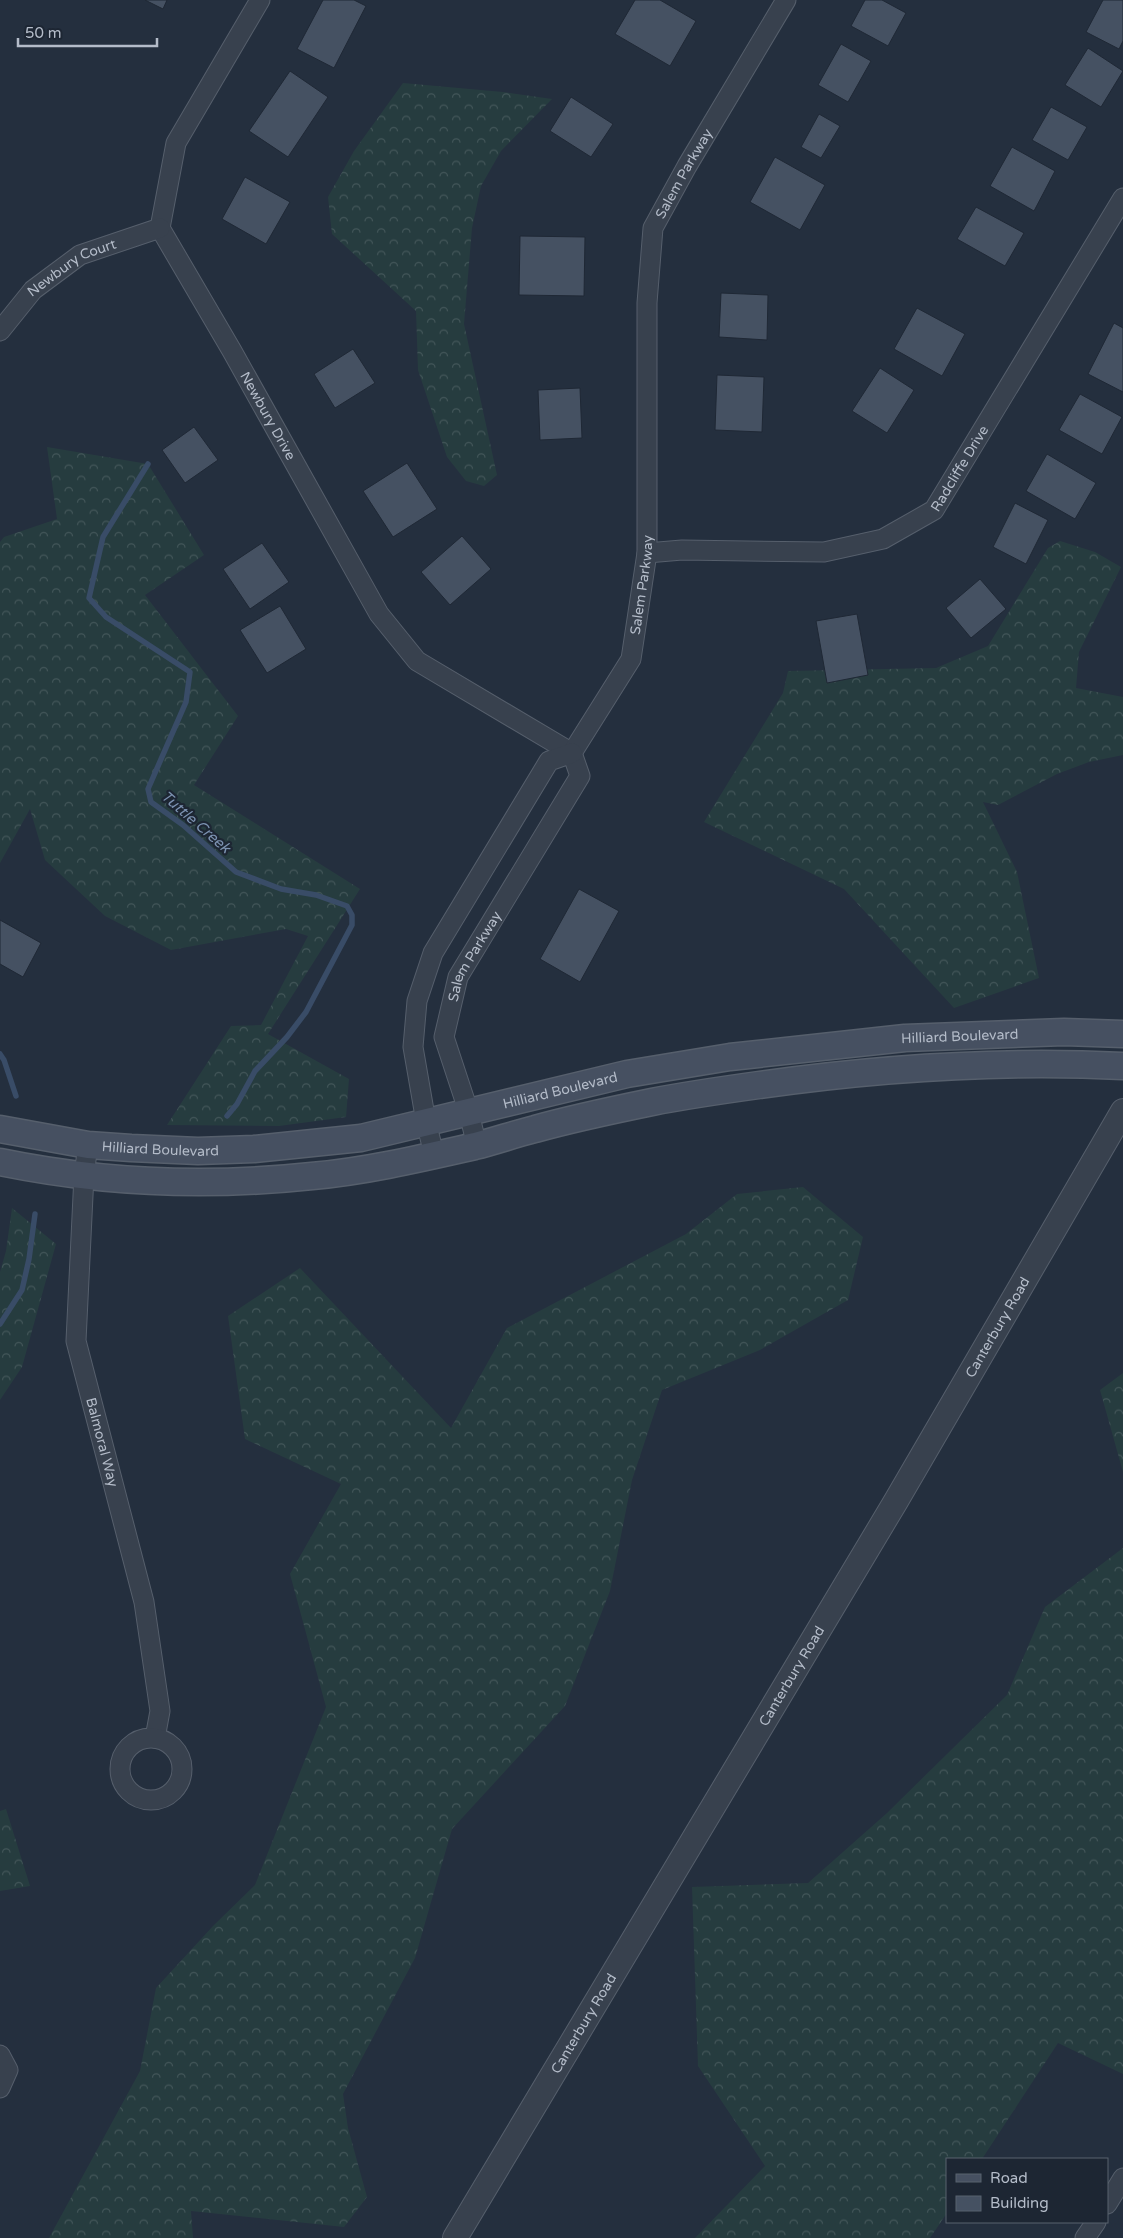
<svg xmlns="http://www.w3.org/2000/svg" width="1123" height="2238" font-family="'Varela Round',sans-serif">
<style>
.forest{fill:url(#forest-crowns)}
.lines{fill:none;stroke-linecap:round;stroke-linejoin:round}
.stream{stroke:#394c67;stroke-width:5.5}
.building{fill:#455162;stroke:#1f2835}
.minor-casing{stroke:#565f6c;stroke-width:21}
.tertiary-casing{stroke:#565f6c;stroke-width:26}
.secondary-casing{stroke:#565f6c;stroke-width:29}
.minor{stroke:#38414e;stroke-width:19}
.tertiary{stroke:#38414e;stroke-width:24}
.secondary{stroke:#465061;stroke-width:26}
.labels{text-anchor:middle;dominant-baseline:central;stroke-width:4.5;stroke-linejoin:round;paint-order:stroke}
.street-label{font-size:14px;fill:#b4bcc9;stroke:#1d2633}
.water-label{font-size:15px;font-style:italic;fill:#7c92b1;stroke:#1d2633}
</style>
<defs>
<pattern id="forest-crowns" width="20" height="18" patternUnits="userSpaceOnUse" patternTransform="scale(1.25)"><rect width="20" height="18" fill="#263c3f"/><path d="M2 6a3 3 0 1 1 6 0M12 15a3 3 0 1 1 6 0" fill="none" stroke="#435659"/></pattern>
</defs>
<rect width="100%" height="100%" fill="#242f3e"/>
<path class="forest" d="M403,83L503,92L552,99L501,151L481,186L472,228L464,324L497,475L484,486L466,481L447,457L418,370L416,311L332,234L328,197L354,151Z
M47,447L148,464L204,555L145,595L238,716L194,785L360,889L268,1034L349,1079L346,1117L279,1126L167,1125L231,1026L261,1025L308,936L286,929L171,950L105,916L45,860L30,809L0,863V542L4,537L57,519Z
M1060,541L1095,552L1121,567L1079,652L1076,688L1123,697V755L1089,762L1057,774L998,805L983,802L1017,872L1039,978L954,1008L844,889L704,822L783,693L788,671L936,668L988,646L1048,548Z
M803,1187L863,1237L848,1300L760,1350L662,1390L632,1480L610,1591L565,1706L452,1829L415,1958L343,2094L348,2128L367,2197L344,2227L191,2211L193,2238H49L140,2071L156,1988L213,1926L255,1885L326,1707L290,1574L341,1484L245,1439L228,1316L300,1268L451,1428L507,1328L686,1234L737,1194Z
M12,1208L56,1244L22,1367L0,1400V1272L6,1251Z
M1123,1373V1472L1100,1390Z
M1123,1548V2074L1058,2043L982,2159H947V2213L930,2238H695L765,2166L698,2066L692,1887L808,1883L887,1813L1007,1695L1045,1607Z
M6,1809L30,1886L0,1891V1811Z"/>
<g class="lines">
<path class="stream" d="M148,464L103,537L89,598L106,617L190,672L186,702L148,789L151,802L183,825L236,872L281,889L316,895L347,906L352,915V925L306,1012L287,1037L255,1071L237,1104L227,1116
M0,1054L4,1060L16,1096
M0,1324L22,1290L29,1259L35,1214"/>
</g>
<path class="building" d="M145,0H167L163,9Z
M323,0H354L366,6L334,68L297,49Z
M635,0H660L696,21L670,66L615,34Z
M865,0H882L906,13L888,46L851,26Z
M1103,0H1123V41L1119,49L1086,32Z
M841,44L871,61L848,102L818,85Z
M1088,48L1123,71L1101,107L1065,85Z
M290,71L328,97L288,157L249,131Z
M571,97L613,124L591,157L550,131Z
M1051,107L1087,127L1068,160L1032,140Z
M819,114L840,126L821,158L801,147Z
M1012,147L1055,171L1034,211L990,186Z
M775,157L825,185L800,230L750,202Z
M245,177L290,202L266,244L222,219Z
M976,207L1024,233L1005,266L957,239Z
M520,236L585,237L584,296L519,295Z
M721,293L768,295L767,340L719,337Z
M917,308L965,334L942,376L894,349Z
M1114,323L1123,328V392L1088,374Z
M353,349L375,383L335,408L314,374Z
M880,368L914,390L887,433L852,411Z
M717,375L764,377L762,432L715,430Z
M580,388L582,438L540,440L538,390Z
M1080,394L1122,417L1102,454L1059,430Z
M194,427L218,460L185,483L162,450Z
M1047,454L1096,483L1075,519L1026,491Z
M407,463L437,509L393,537L363,491Z
M1015,503L1048,520L1026,564L993,547Z
M462,536L491,569L450,605L421,572Z
M262,543L289,582L250,609L223,569Z
M980,579L1006,609L971,638L946,608Z
M280,606L306,649L267,673L240,630Z
M857,614L868,675L827,683L816,621Z
M579,889L619,911L580,982L540,959Z
M0,920L41,943L23,977L0,964Z"/>
<g class="lines">
<defs>
<g id="minor">
<path id="s1" d="M260,0L176,143L160,228L232,351L379,614L417,661L572,753"/>
<path id="s2" d="M0,331L33,290L80,255L160,228"/>
<path id="s3" d="M647,553L682,550L824,552L883,539L934,510L1123,198"/>
<path id="s4" d="M572,753L631,659L647,553V303L653,228L687,166L786,0"/>
<path id="s5" d="M88,1145L84,1175L76,1341L144,1602L160,1711L155,1738"/>
<path id="s6" d="M477,1146L469,1113L444,1037L458,977L580,776L572,753"/>
<path d="M434,1154L426,1122L413,1047L417,1001L433,953L549,761L572,753"/>
<circle cx="151" cy="1769" r="31"/>
<path d="M0,2055L8,2070L0,2088"/>
<path d="M1107,2204L1123,2178"/>
<path d="M1085,2238L1096,2222"/>
</g>
<g id="tertiary">
<path id="s7" d="M455,2238L896,1501L1123,1111"/>
</g>
<g id="secondary">
<path id="s8" d="M0,1129L88,1145L131,1148L198,1151L254,1149L361,1138L627,1074L730,1057L905,1038L1064,1032L1123,1034"/>
<path d="M0,1162C102,1183 209,1187 312,1176C367,1171 422,1158 475,1146C495,1141 515,1134 535,1129C574,1118 613,1110 652,1102C687,1095 723,1090 759,1085C879,1068 1002,1060 1123,1066"/>
</g>
</defs>
<use href="#minor" class="minor-casing"/>
<use href="#tertiary" class="tertiary-casing"/>
<use href="#secondary" class="secondary-casing"/>
<use href="#minor" class="minor"/>
<use href="#tertiary" class="tertiary"/>
<use href="#secondary" class="secondary"/>
</g>
<g class="labels">
<g class="street-label">
<text stroke="none"><textPath href="#s4" startOffset="606">Salem Parkway</textPath></text>
<text stroke="none"><textPath href="#s2" startOffset="98">Newbury Court</textPath></text>
<text stroke="none"><textPath href="#s1" startOffset="469">Newbury Drive</textPath></text>
<text stroke="none"><textPath href="#s3" startOffset="345">Radcliffe Drive</textPath></text>
<text stroke="none"><textPath href="#s4" startOffset="186">Salem Parkway</textPath></text>
<text stroke="none"><textPath href="#s6" startOffset="201">Salem Parkway</textPath></text>
<text stroke="none"><textPath href="#s8" startOffset="972">Hilliard Boulevard</textPath></text>
<text stroke="none"><textPath href="#s8" startOffset="568">Hilliard Boulevard</textPath></text>
<text stroke="none"><textPath href="#s8" startOffset="162">Hilliard Boulevard</textPath></text>
<text stroke="none"><textPath href="#s7" startOffset="1060">Canterbury Road</textPath></text>
<text stroke="none"><textPath href="#s5" startOffset="301">Balmoral Way</textPath></text>
<text stroke="none"><textPath href="#s7" startOffset="655">Canterbury Road</textPath></text>
<text stroke="none"><textPath href="#s7" startOffset="250">Canterbury Road</textPath></text>
</g>
<g class="water-label">
<text transform="translate(196 822) rotate(41)">Tuttle Creek</text>
</g>
</g>
<rect x="946" y="2158" width="162" height="65" fill="#1d2633" stroke="#59626f"/>
<rect x="956" y="2174" width="25" height="8" fill="#465061" stroke="#59626f"/>
<text x="990" y="2183" font-size="15" fill="#b4bcc9">Road</text>
<rect x="956" y="2196" width="25" height="15" fill="#455162" stroke="#59626f"/>
<text x="990" y="2208" font-size="15" fill="#b4bcc9">Building</text>
<path d="M18 38v8h139v-8" fill="none" stroke="#b4bcc9" stroke-width="2.5"/>
<text x="25" y="38" font-size="15" fill="#b4bcc9" stroke="#1d2633" stroke-width="4" paint-order="stroke">50 m</text>
</svg>
